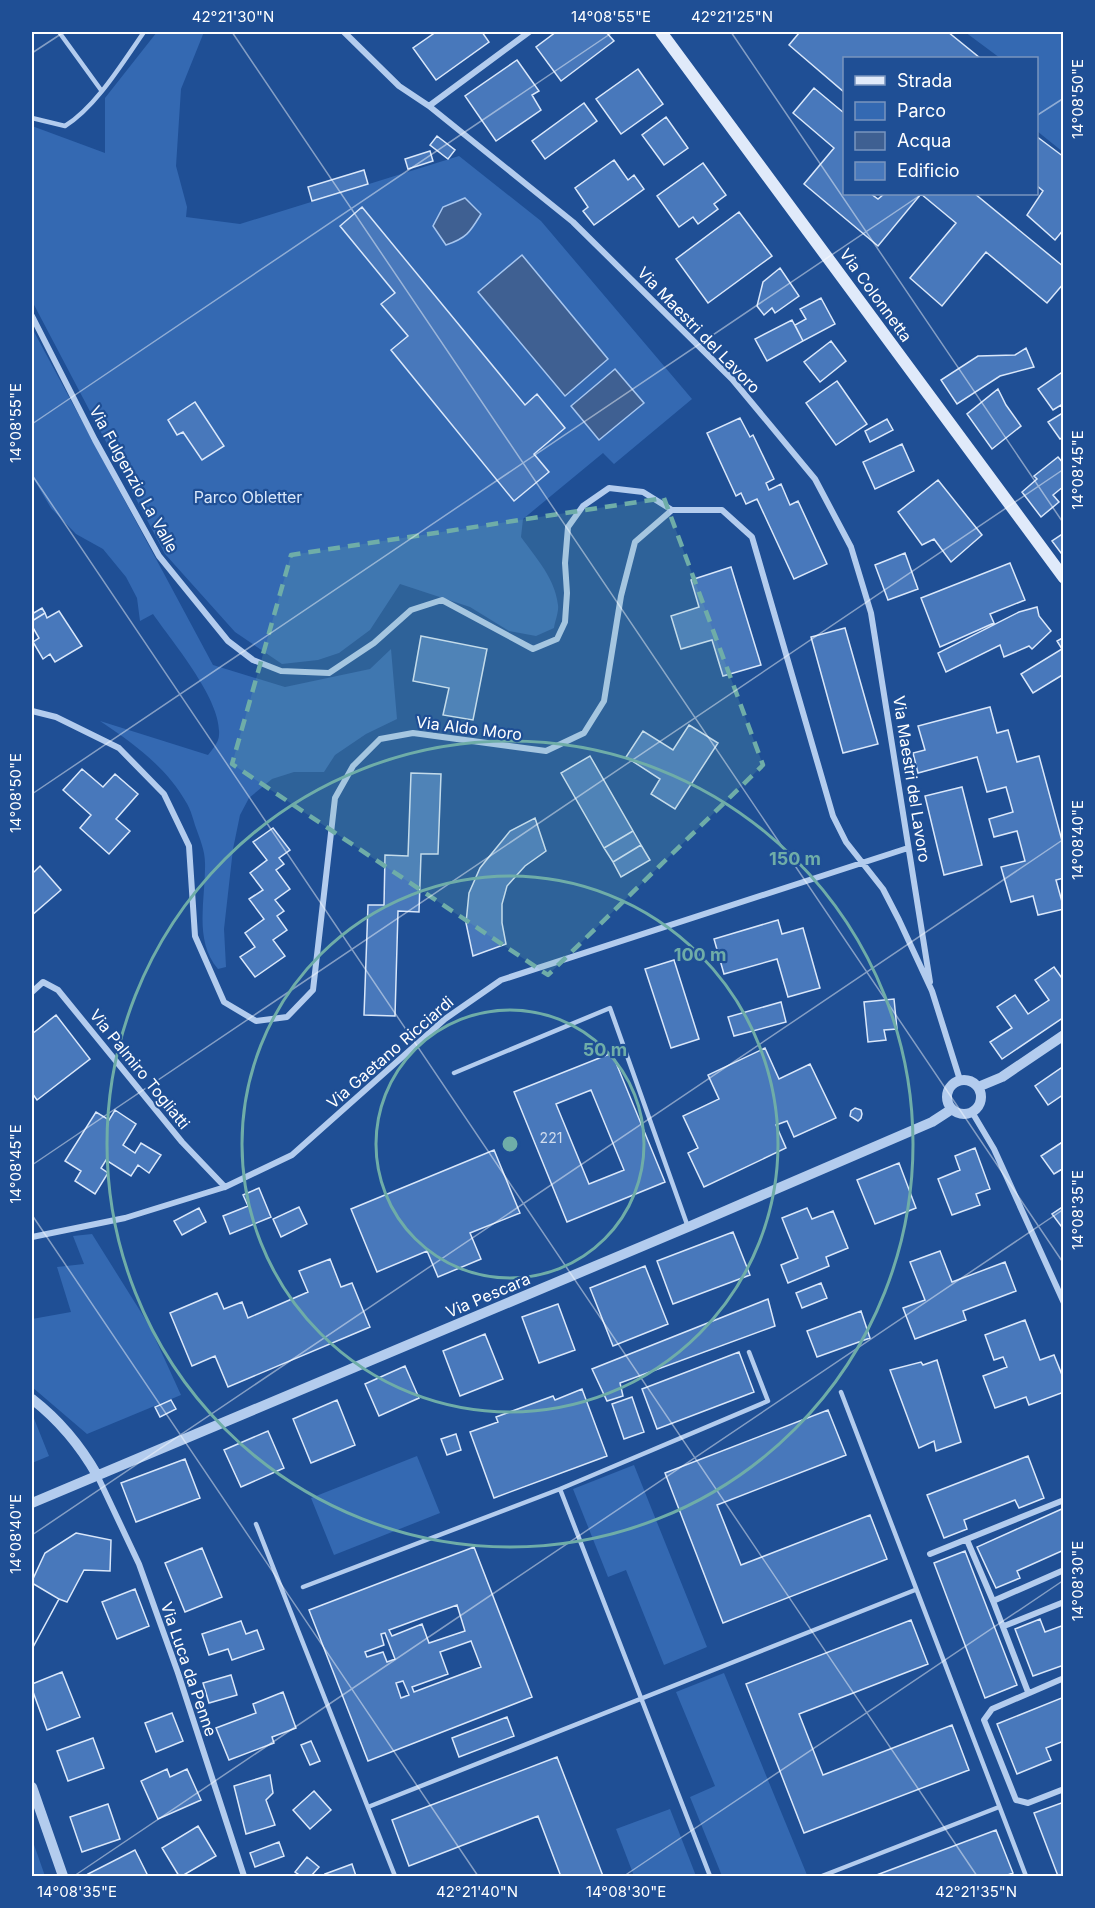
<svg xmlns="http://www.w3.org/2000/svg" width="1095" height="1908" font-family="Inter,sans-serif">
<style>
.green{fill:#3469b2}
.water{fill:#3f6092;stroke:#a6c6f0;stroke-width:1.5}
.building{fill:#4878bb;stroke:#d9e7fa;stroke-width:1.5;fill-rule:evenodd}
.lines{fill:none;stroke-linecap:round;stroke-linejoin:round}
.service{stroke:#b3ccee;stroke-width:4.5}
.minor{stroke:#b3ccee;stroke-width:6}
.tertiary{stroke:#b3ccee;stroke-width:10}
.secondary{stroke:#e0eafa;stroke-width:12}
.marked{fill:#6fada8;fill-opacity:0.2;stroke:#6fada8;stroke-width:4.5;stroke-dasharray:12 8;stroke-linejoin:round}
.ticks{fill:none;stroke:#fff;stroke-width:1.5;stroke-opacity:0.45}
.ring{fill:none;stroke:#6fada8;stroke-width:3}
.labels{text-anchor:middle;dominant-baseline:central;stroke-width:4.5;stroke-linejoin:round;paint-order:stroke}
.number-label{font-size:14px;fill:#d1ddee}
.street-label{font-size:16px;fill:#fff;stroke:#1f4f95}
.park-label{font-size:16px;fill:#d9e7fa;stroke:#1f4f95}
.centre{fill:#6fada8;stroke:#1f4f95;stroke-width:3}
.ring-label{font-size:18px;text-anchor:middle;font-weight:bold;fill:#6fada8;stroke:#1f4f95;stroke-width:4.5;stroke-linejoin:round;paint-order:stroke}
.neatline{fill:none;stroke:#fff;stroke-width:2}
.ticks-label{font-size:15px;text-anchor:middle;fill:#fff}
</style>
<rect width="100%" height="100%" fill="#1f4f95"/>
<path class="green" d="M157,32H204L181,89L176,166L187,207L186,217L240,224L459,156L541,221L692,399L614,464L603,453L523,519L521,537C536,558 555,578 558,605C559,612 555,621 554,628L536,636L509,631L470,607L400,584L370,630L339,653L318,660L282,664L235,632L165,554L32,301V126L105,153V98Z
M965,32H1063V152L1037,131L1036,58H1000Z
M32,328L213,665L285,687L370,669L391,649L397,719L366,734L335,755L324,772H294L272,779L249,798L240,815L233,849L224,929L226,967L218,969C193,940 206,898 205,863C205,851 200,839 196,828C193,819 191,810 186,802C166,767 133,743 100,721L208,755C212,750 219,742 219,735C222,700 173,643 153,614L140,621L137,598L126,577L103,549L76,534L51,508L32,476Z
M92,1234L149,1325L181,1395L87,1434L32,1387V1319L71,1312L57,1267L84,1264L73,1236Z
M33,1416L49,1456L32,1463V1417Z
M417,1456L440,1513L334,1555L311,1498Z
M634,1465L707,1647L664,1665L626,1570L608,1577L573,1489Z
M724,1673L807,1875L802,1876H722L690,1797L715,1786L676,1692Z
M670,1809L696,1876H634L616,1829Z
M32,1839L45,1876H32Z"/>
<path class="water" d="M465,198L481,214C470,232 467,238 446,245L433,226L443,207Z
M522,255L608,359L565,396L478,292Z
M615,369L644,403L599,440L571,406Z"/>
<path class="building" d="M436,32H482L489,42L436,80L413,48Z
M556,32H606L614,41L561,81L536,47Z
M798,32H948L980,58H844V92L789,45L799,33Z
M517,60L539,91L532,95L541,110L496,141L465,96Z
M638,69L663,104L621,134L596,99Z
M814,88L844,113V194H871L878,199L884,194H975L1064,267V283L1047,303L986,252L942,306L910,278L956,223L921,194L878,246L804,184L834,148L793,113Z
M584,103L597,121L545,159L532,141Z
M666,117L688,148L664,165L642,135Z
M437,136L455,150L448,159L430,145Z
M1036,136L1064,157V229L1055,240L1027,215L1043,191L1036,185Z
M430,151L433,161L408,169L405,159Z
M614,160L628,180L634,175L644,189L594,225L583,211L588,207L575,188Z
M703,163L726,195L714,204L718,209L698,224L693,217L679,227L657,196Z
M364,170L368,184L312,201L308,187Z
M362,207L525,405L537,394L565,428L534,454L549,472L514,501L391,350L408,336L381,304L395,293L340,226Z
M739,212L772,256L708,303L676,259Z
M780,268L799,296L775,313L772,308L764,315L757,306L763,282Z
M821,298L835,324L803,341L795,325L806,319L800,309Z
M792,320L803,341L767,361L755,339Z
M831,341L846,361L820,382L804,362Z
M1026,348L1034,367L1000,376L957,404L941,380L978,356L1015,355Z
M1064,371V409L1061,405L1053,410L1038,389Z
M837,381L867,424L836,445L806,403Z
M998,389L1006,405L1021,426L992,449L967,414Z
M195,402L224,446L202,460L183,432L177,435L168,420Z
M1064,412V437L1060,439L1048,422Z
M740,418L750,437L753,435L774,479L766,483L769,490L781,484L790,505L798,501L827,564L794,579L757,499L746,504L741,493L736,496L707,433Z
M887,419L893,430L870,442L865,431Z
M902,444L914,471L875,489L863,462Z
M1058,457L1064,464V486L1053,495L1059,502L1041,517L1022,492L1037,479L1034,476Z
M938,480L982,535L951,562L934,539L922,545L898,512Z
M1064,533V557L1052,541Z
M905,553L918,589L888,600L875,565Z
M1010,563L1025,600L990,614L994,623L940,647L921,598Z
M731,567L761,665L723,676L712,640L681,649L671,616L699,607L691,580Z
M1037,607L1039,616L1051,631L1032,649L1029,646L1004,657L1000,645L946,672L938,653L1019,612Z
M42,608L45,613L32,621V614Z
M59,611L82,646L55,662L50,654L43,659L33,642L39,638L32,626V621L45,613L47,618Z
M845,628L878,744L843,753L811,637Z
M421,636L487,649L473,720L443,715L449,688L413,681Z
M1064,637V674L1033,693L1021,674L1062,649L1057,641Z
M990,707L997,733L1008,730L1017,762L1039,756L1064,848V878L1056,880L1064,909L1038,915L1033,896L1011,902L1001,867L1025,861L1017,831L994,837L989,819L1013,812L1006,787L987,792L977,757L918,773L913,753L925,750L918,726Z
M689,725L718,743L675,809L651,794L660,779L626,757L643,731L673,750Z
M590,756L633,831L604,848L561,773Z
M82,769L103,787L115,774L138,794L116,819L130,831L109,854L80,828L91,815L63,790Z
M411,773L441,774L438,854H421L419,912L398,911L395,1016L364,1015L368,905H384L385,855L408,856Z
M962,787L982,865L944,875L925,796Z
M535,818L546,851L525,866L507,886L502,904V923L506,944L473,956L466,923L469,893L480,868L510,831Z
M273,828L290,850L279,858L284,864L276,870L290,889L275,900L284,911L277,916L287,930L273,940L285,956L255,977L240,957L255,947L245,933L264,919L249,899L263,890L250,873L267,860L253,842Z
M633,831L641,845L613,862L604,848Z
M641,845L650,860L621,877L613,862Z
M40,866L61,890L32,915V874Z
M778,920L782,934L803,928L820,988L788,997L777,959L724,974L714,939Z
M674,960L699,1039L671,1048L645,969Z
M1054,967L1064,981V1017L1002,1059L990,1042L1012,1028L997,1007L1015,995L1028,1014L1049,1000L1035,980Z
M894,999L897,1029L884,1030L886,1040L868,1042L864,1002Z
M781,1002L786,1022L734,1036L728,1017Z
M56,1015L90,1059L37,1100L32,1093V1034Z
M765,1048L779,1079L810,1064L836,1118L794,1137L787,1121L776,1125L786,1148L704,1187L688,1153L698,1148L683,1116L719,1099L708,1075Z
M612,1053L665,1182L567,1222L514,1092ZM591,1090L624,1170L589,1184L556,1104Z
M1064,1066V1094L1048,1105L1035,1086Z
M855,1108L861,1110L862,1114L861,1118L858,1121L850,1116L851,1111Z
M115,1110L136,1124L123,1145L135,1153L141,1143L161,1155L149,1173L138,1165L131,1176L106,1160L101,1168L108,1173L95,1194L75,1181L81,1171L65,1161L96,1112L109,1120Z
M1064,1141V1168L1054,1174L1041,1156Z
M975,1148L990,1189L976,1194L980,1205L952,1215L938,1179L960,1170L955,1156Z
M494,1150L520,1213L470,1233L481,1259L438,1277L427,1251L377,1272L351,1209Z
M899,1163L916,1208L875,1224L857,1180Z
M259,1188L271,1217L230,1234L223,1216L248,1206L243,1195Z
M1064,1206V1230L1052,1214Z
M299,1207L307,1224L281,1237L273,1219Z
M199,1208L206,1222L182,1235L174,1221Z
M807,1208L812,1219L833,1211L848,1248L826,1257L829,1266L788,1283L781,1265L798,1258L782,1218Z
M733,1232L750,1275L673,1304L657,1261Z
M940,1251L952,1282L1005,1262L1016,1291L963,1311L966,1320L915,1339L903,1308L925,1300L910,1262Z
M330,1259L341,1287L352,1283L370,1327L228,1387L215,1356L192,1366L170,1313L217,1293L224,1309L242,1302L248,1318L308,1292L299,1271Z
M645,1266L668,1324L613,1346L590,1288Z
M821,1283L827,1298L802,1308L796,1293Z
M768,1299L775,1326L620,1383L623,1396L607,1401L592,1369Z
M558,1304L575,1350L539,1363L522,1317Z
M861,1311L870,1338L817,1357L807,1331Z
M1025,1320L1040,1360L1054,1355L1064,1380V1392L1029,1405L1026,1397L995,1408L983,1376L1007,1367L1003,1357L994,1360L985,1335Z
M485,1334L503,1379L460,1396L443,1351Z
M739,1352L754,1392L657,1429L642,1389Z
M937,1360L961,1442L936,1451L934,1441L919,1448L890,1370L921,1362L923,1365Z
M405,1366L419,1398L379,1416L365,1384Z
M582,1389L607,1456L494,1498L470,1432L498,1422L496,1417L553,1396L555,1400Z
M632,1397L644,1432L624,1439L612,1404Z
M171,1400L176,1409L160,1417L155,1407Z
M337,1400L355,1445L311,1463L293,1419Z
M828,1410L846,1455L717,1505L741,1565L870,1515L887,1559L723,1623L665,1473Z
M268,1431L284,1468L241,1487L224,1450Z
M456,1434L461,1450L447,1455L441,1439Z
M1028,1456L1044,1498L1019,1508L1015,1500L964,1520L967,1529L944,1538L927,1495Z
M185,1459L200,1498L136,1522L121,1483Z
M1064,1508V1550L1017,1571L1020,1578L996,1588L977,1547Z
M76,1533L111,1540L110,1571L84,1570L67,1602L59,1599L33,1647L32,1581L45,1553Z
M474,1547L532,1697L368,1761L309,1610ZM457,1605L465,1631L429,1643L422,1624L392,1636L389,1630ZM385,1633L395,1659L387,1662L383,1652L367,1657L365,1652L384,1645L381,1634ZM471,1641L481,1667L414,1692L412,1687L448,1674L440,1652ZM403,1681L409,1695L401,1698L396,1683Z
M202,1548L222,1597L185,1612L165,1563Z
M965,1551L1017,1685L985,1698L934,1563Z
M32,1583L59,1599L33,1647L32,1646Z
M135,1589L149,1626L117,1639L102,1602Z
M1040,1619L1045,1632L1064,1625V1665L1033,1676L1015,1629Z
M911,1620L928,1664L799,1714L823,1775L952,1725L969,1770L804,1833L746,1684Z
M241,1621L246,1634L257,1630L264,1649L232,1660L228,1649L209,1655L202,1634Z
M62,1672L80,1717L47,1730L32,1689V1684Z
M231,1675L237,1695L209,1703L203,1683Z
M283,1692L296,1728L272,1737L274,1743L229,1760L216,1728L256,1713L253,1704Z
M1064,1697V1741L1046,1748L1051,1760L1017,1774L997,1724Z
M172,1713L183,1741L156,1752L145,1723Z
M507,1717L514,1736L459,1757L452,1738Z
M93,1738L104,1768L68,1781L57,1751Z
M311,1741L320,1761L310,1765L301,1745Z
M557,1757L603,1876H555L560,1874L538,1816L409,1866L392,1820Z
M167,1769L170,1777L187,1769L201,1800L158,1819L141,1781Z
M270,1775L273,1793L266,1800L275,1825L246,1834L234,1786Z
M314,1791L331,1810L310,1829L293,1810Z
M1064,1802V1876H1058L1034,1813Z
M108,1804L120,1839L82,1852L70,1817Z
M198,1826L216,1856L182,1876H179L162,1848Z
M996,1830L1013,1873L1005,1876H874Z
M279,1842L284,1856L255,1867L250,1853Z
M135,1850L148,1876H90L88,1874Z
M307,1857L319,1867L311,1876H301L295,1872Z
M352,1864L356,1876H326L325,1874Z"/>
<g class="lines">
<path class="service" d="M59,32L101,90
M32,118L65,126C96,107 123,62 144,32
M454,1073L610,1008L688,1227
M841,1392L1026,1876
M560,1489L710,1876
M256,1524L395,1876
M303,1587L560,1489L768,1401L749,1352
M368,1807L915,1590
M822,1876L999,1807"/>
<path class="minor" d="M344,32L399,86L429,106L573,222L732,379L815,479L851,547L871,613L930,982
M429,106L529,32
M32,316L95,440L159,556L228,641L253,660L281,671L329,673L374,643L411,610L442,600L533,649L557,639L565,622L567,593L565,563L568,527L583,506L609,488L643,492L672,510
M32,711L56,717L119,748L164,794L189,846L195,936L224,1002L256,1021L287,1017L313,990L335,798L353,766L380,739L413,733L546,751L584,733L604,701L621,596L635,542L672,510H722L752,537L833,816L846,842L883,889L899,920L932,991L960,1080
M32,992L43,982L58,990L182,1142L225,1187
M972,1112L994,1149L1064,1303
M32,1237L125,1218L225,1187L292,1155L445,1019L501,980L908,848
M97,1475L139,1564L178,1673L244,1876
M967,1540L993,1601
M930,1554L1064,1500
M1004,1626L1064,1602
M1064,1678L992,1709L984,1720L1016,1800L1028,1803L1064,1789
M1028,1692L993,1601L1064,1570"/>
<path class="tertiary" d="M947 1097a17 17 0 1 1 34 0a17 17 0 1 1-34 0Z
M978,1087L1002,1077L1064,1035
M32,1399C59,1420 80,1445 97,1475
M32,1503L688,1227L932,1122L952,1109
M32,1787L63,1876"/>
<path class="secondary" d="M661,32L1064,578"/>
</g>
<path class="marked" d="M664,498L763,765L548,975L232,764L291,555Z"/>
<path class="ticks" d="M232,32L1064,1264M731,32L1064,524M32,53L64,32M1036,116L1064,98M32,424L613,32M32,475L977,1876M32,794L922,194M32,1165L1064,469M32,1215L478,1876M32,1535L1064,839M74,1876L1064,1209M624,1876L1064,1580"/>
<g class="ring">
<circle cx="510" cy="1144" r="134"/>
<circle cx="510" cy="1144" r="268"/>
<circle cx="510" cy="1144" r="403"/>
</g>
<g class="labels">
<g class="number-label">
<text x="551" y="1137">221</text>
</g>
<g class="street-label">
<text transform="translate(876 295) rotate(54)">Via Colonnetta</text>
<text transform="translate(699 330) rotate(46)">Via Maestri del Lavoro</text>
<text transform="translate(134 479) rotate(61)">Via Fulgenzio La Valle</text>
<text transform="translate(469 728) rotate(7)">Via Aldo Moro</text>
<text transform="translate(912 779) rotate(81)">Via Maestri del Lavoro</text>
<text transform="translate(390 1052) rotate(-41)">Via Gaetano Ricciardi</text>
<text transform="translate(140 1069) rotate(51)">Via Palmiro Togliatti</text>
<text transform="translate(488 1295) rotate(-23)">Via Pescara</text>
<text transform="translate(189 1669) rotate(71)">Via Luca da Penne</text>
</g>
<g class="park-label">
<text x="248" y="497">Parco Obletter</text>
</g>
</g>
<circle cx="510" cy="1144" r="9" class="centre"/>
<g class="ring-label">
<text x="795" y="865">150 m</text>
<text x="700" y="961">100 m</text>
<text x="605" y="1056">50 m</text>
</g>
<rect width="1095" height="1908" fill="none" stroke="#1f4f95" stroke-width="66"/>
<rect x="843" y="57" width="195" height="138" fill="#1f4f95" stroke="#7995bf" stroke-width="1.5"/>
<rect x="855" y="76" width="30" height="9" fill="#e0eafa" stroke="#7995bf" stroke-width="1.5"/>
<text x="897" y="87" font-size="18" fill="#ffffff">Strada</text>
<rect x="855" y="102" width="30" height="18" fill="#3469b2" stroke="#7995bf" stroke-width="1.5"/>
<text x="897" y="117" font-size="18" fill="#ffffff">Parco</text>
<rect x="855" y="132" width="30" height="18" fill="#3f6092" stroke="#7995bf" stroke-width="1.5"/>
<text x="897" y="147" font-size="18" fill="#ffffff">Acqua</text>
<rect x="855" y="162" width="30" height="18" fill="#4878bb" stroke="#7995bf" stroke-width="1.5"/>
<text x="897" y="177" font-size="18" fill="#ffffff">Edificio</text>
<rect x="33" y="33" width="1029" height="1842" class="neatline"/>
<g class="ticks-label">
<text x="233" y="22">42°21'30"N</text>
<text x="611" y="22">14°08'55"E</text>
<text x="732" y="22">42°21'25"N</text>
<text transform="translate(1078 99) rotate(-90)" y="5">14°08'50"E</text>
<text transform="translate(16 423) rotate(-90)" y="5">14°08'55"E</text>
<text transform="translate(1078 470) rotate(-90)" y="5">14°08'45"E</text>
<text transform="translate(16 793) rotate(-90)" y="5">14°08'50"E</text>
<text transform="translate(1078 840) rotate(-90)" y="5">14°08'40"E</text>
<text transform="translate(16 1164) rotate(-90)" y="5">14°08'45"E</text>
<text transform="translate(1078 1210) rotate(-90)" y="5">14°08'35"E</text>
<text transform="translate(16 1534) rotate(-90)" y="5">14°08'40"E</text>
<text transform="translate(1078 1581) rotate(-90)" y="5">14°08'30"E</text>
<text x="77" y="1897">14°08'35"E</text>
<text x="477" y="1897">42°21'40"N</text>
<text x="626" y="1897">14°08'30"E</text>
<text x="976" y="1897">42°21'35"N</text>
</g>
</svg>
